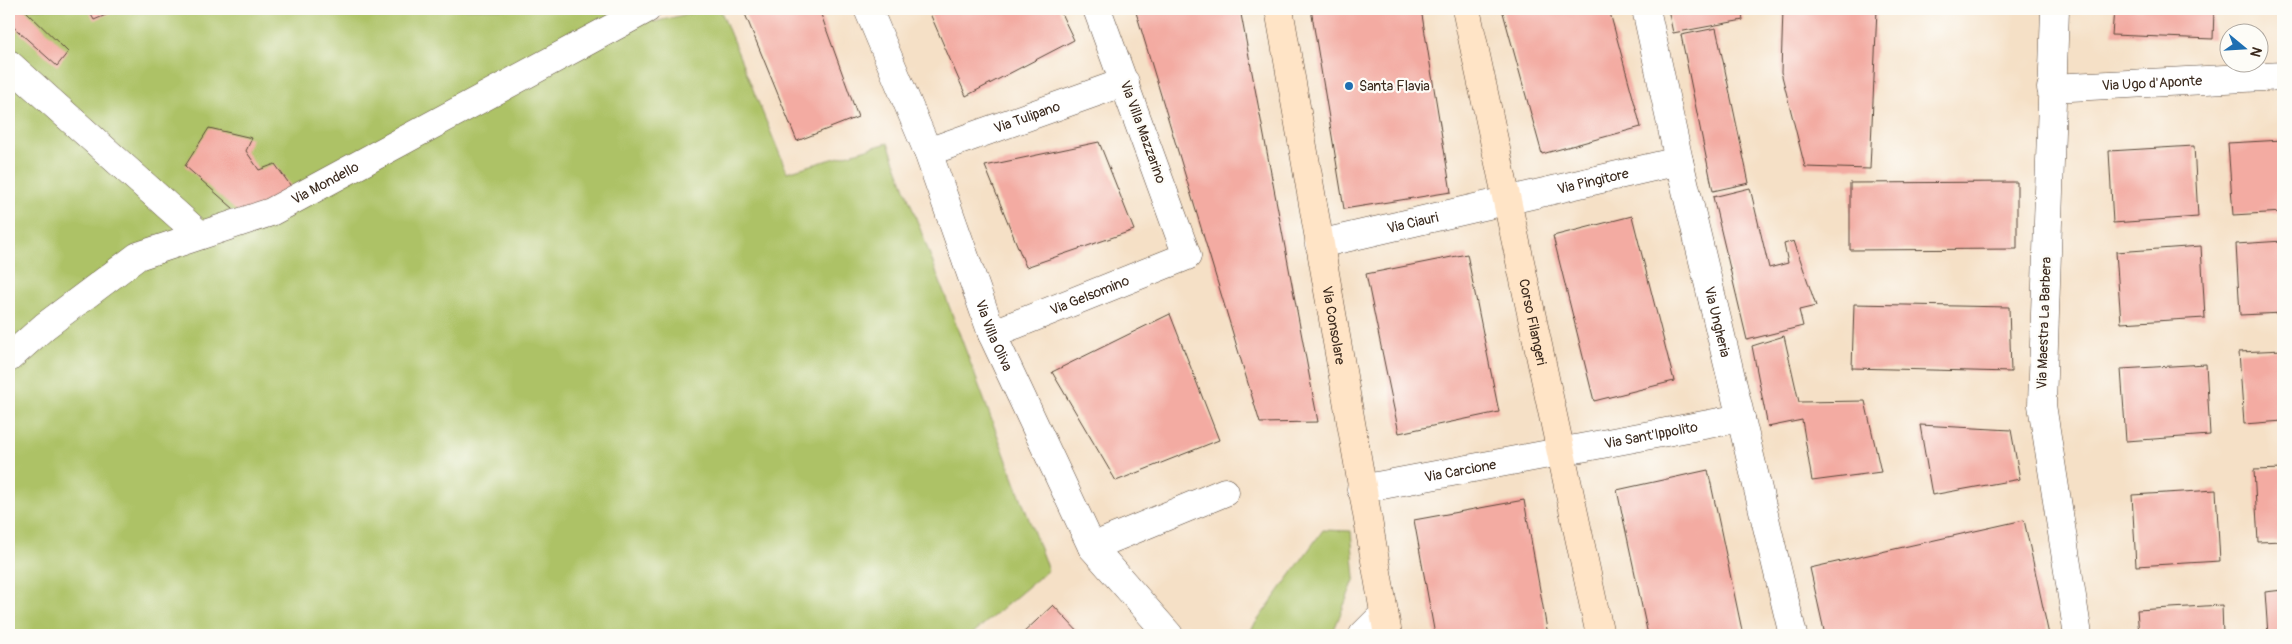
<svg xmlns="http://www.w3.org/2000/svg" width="2292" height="644" font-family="Pangolin,sans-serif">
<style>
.green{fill:#adc266;stroke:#747642}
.building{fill:#f3aba2}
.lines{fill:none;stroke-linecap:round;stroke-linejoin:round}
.street-casing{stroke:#574537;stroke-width:29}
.secondary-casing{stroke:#574537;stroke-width:29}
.street{stroke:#fff;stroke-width:28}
.secondary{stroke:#ffe4c6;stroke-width:28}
.poi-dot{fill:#1f6fb2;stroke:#fdfcf7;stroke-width:2}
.labels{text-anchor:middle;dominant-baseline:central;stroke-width:4.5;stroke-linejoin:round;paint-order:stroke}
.street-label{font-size:14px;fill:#3b2a1e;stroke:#fdfcf7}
.poi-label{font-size:14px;fill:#3b2a1e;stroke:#fdfcf7;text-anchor:start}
</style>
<rect width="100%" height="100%" fill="#fdfcf7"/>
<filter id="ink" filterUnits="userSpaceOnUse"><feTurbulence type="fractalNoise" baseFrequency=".02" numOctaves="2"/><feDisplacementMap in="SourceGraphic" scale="10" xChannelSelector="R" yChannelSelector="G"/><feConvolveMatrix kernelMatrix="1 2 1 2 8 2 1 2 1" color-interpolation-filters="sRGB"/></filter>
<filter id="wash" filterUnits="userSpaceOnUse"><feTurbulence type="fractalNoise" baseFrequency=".0096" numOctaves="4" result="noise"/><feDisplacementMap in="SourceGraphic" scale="20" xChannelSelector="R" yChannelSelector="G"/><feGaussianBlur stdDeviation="1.12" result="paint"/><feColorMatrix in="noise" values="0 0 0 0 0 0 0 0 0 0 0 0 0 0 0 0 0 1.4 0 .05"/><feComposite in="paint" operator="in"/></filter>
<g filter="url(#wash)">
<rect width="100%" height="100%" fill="#f5e0c6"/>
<path class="green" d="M9,9H649L654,22L708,9H720L787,172L888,143L1048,570L971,635H9Z
M1323,530L1351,531L1355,578L1332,635H1247Z"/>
<g id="blocks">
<path class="building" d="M9,9H24L68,52L57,66L9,23Z
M88,9H120L94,20Z
M743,9H819L858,117L797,141Z
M928,9H1059L1074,40L966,96Z
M1135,9H1240L1318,422L1260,423Z
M1311,9H1421L1451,192L1344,209Z
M1502,9H1609L1641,127L1542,154Z
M1668,9H1741L1743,20L1673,33Z
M1783,9H1877L1870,169L1805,167L1781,72Z
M2114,9H2214L2213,39L2112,35Z
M1716,28L1749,183L1713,191L1681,35Z
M209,128L252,138L246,151L259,170L275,164L293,189L242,216L185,166Z
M2283,140V212L2233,215L2228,143Z
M1099,142L1134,230L1026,267L985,166Z
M2194,146L2198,217L2113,223L2109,151Z
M2017,182V249L1850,250V183Z
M1750,188L1769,268L1788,263L1784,244L1794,241L1816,306L1799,310L1803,326L1747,340L1713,197Z
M1632,216L1674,381L1594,401L1553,236Z
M2283,241V313L2240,315L2236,244Z
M2201,246L2205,318L2121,323L2116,252Z
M1467,254L1499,412L1399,433L1366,274Z
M1854,304L2009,307L2011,372L1852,368Z
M1170,314L1219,440L1116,481L1052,372Z
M1784,336L1799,402L1865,401L1881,472L1812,481L1802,420L1768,427L1752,346Z
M2283,350V421L2244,424L2239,352Z
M2206,364L2210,435L2126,441L2121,369Z
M1920,425L2011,430L2020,479L1932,495Z
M2283,469V541L2258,542L2254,470Z
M1708,470L1743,635H1648L1617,490Z
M2216,490L2220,561L2136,566L2132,495Z
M1524,500L1548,635H1435L1414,520Z
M2024,520L2049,635H1825L1810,568Z
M2283,590V635H2268L2265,592Z
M1053,605L1081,635H1021Z
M2222,605L2223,635H2139L2137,610Z"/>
</g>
</g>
<g filter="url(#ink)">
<use href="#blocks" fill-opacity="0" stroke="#574537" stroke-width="1"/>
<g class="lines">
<defs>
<g id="street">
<path id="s1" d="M868,9L928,152L992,334L1092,547L1169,635"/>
<path id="s2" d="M1646,9L1679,161L1793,635"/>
<path d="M2055,9L2042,405L2078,635"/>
<path d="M9,64L200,235"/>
<path id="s3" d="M2051,88L2283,76"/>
<path id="s4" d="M928,152L1125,82"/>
<path id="s5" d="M1319,244L1679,161"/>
<path id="s6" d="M992,334L1187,256L1097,9"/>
<path id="s7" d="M9,358L45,326L138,256L271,212L647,9"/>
<path id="s8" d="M1361,489L1741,418"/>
<path d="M1092,547L1225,492"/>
<path d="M1363,635L1384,614"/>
</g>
<g id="secondary">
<path id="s9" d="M1279,9L1388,635"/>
<path id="s10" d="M1466,9L1600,635"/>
</g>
</defs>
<use href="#street" class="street-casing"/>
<use href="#secondary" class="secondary-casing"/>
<use href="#street" class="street"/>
<use href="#secondary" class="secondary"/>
</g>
</g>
<circle class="poi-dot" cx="1349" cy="86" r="5"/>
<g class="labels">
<g class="street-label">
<text stroke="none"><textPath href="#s3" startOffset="101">Via Ugo d'Aponte</textPath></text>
<text stroke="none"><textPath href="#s4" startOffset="105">Via Tulipano</textPath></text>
<text transform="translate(1143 132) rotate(70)">Via Villa Mazzarino</text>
<text stroke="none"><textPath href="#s5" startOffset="281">Via Pingitore</textPath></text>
<text stroke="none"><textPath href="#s7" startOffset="366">Via Mondello</textPath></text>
<text stroke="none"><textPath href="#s5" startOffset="96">Via Ciauri</textPath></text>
<text stroke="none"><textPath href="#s6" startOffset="105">Via Gelsomino</textPath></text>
<text stroke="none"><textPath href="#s10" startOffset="320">Corso Filangeri</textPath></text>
<text stroke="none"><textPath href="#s2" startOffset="321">Via Ungheria</textPath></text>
<text transform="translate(2044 323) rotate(-88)">Via Maestra La Barbera</text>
<text stroke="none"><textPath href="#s9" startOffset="321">Via Consolare</textPath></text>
<text stroke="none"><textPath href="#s1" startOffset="350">Via Villa Oliva</textPath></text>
<text stroke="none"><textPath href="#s8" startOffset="295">Via Sant'Ippolito</textPath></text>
<text stroke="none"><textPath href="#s8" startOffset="101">Via Carcione</textPath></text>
</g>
<g class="poi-label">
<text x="1359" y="86">Santa Flavia</text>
</g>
</g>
<rect width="2292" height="644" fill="none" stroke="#fdfcf7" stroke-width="30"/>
<g transform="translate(2244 48) rotate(108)"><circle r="24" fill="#fdfcf7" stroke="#afa8a0"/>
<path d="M0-4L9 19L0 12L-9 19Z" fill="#1f6fb2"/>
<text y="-8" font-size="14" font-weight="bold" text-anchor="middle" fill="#3b2a1e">N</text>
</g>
</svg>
